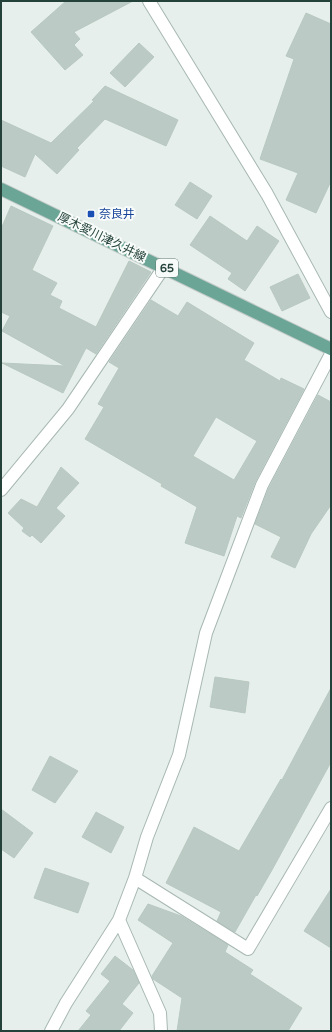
<svg xmlns="http://www.w3.org/2000/svg" width="332" height="1032" font-family="'Varela Round','Noto Sans JP',sans-serif">
<style>
.building{fill:#bbcac4;stroke:#b8c9c2;fill-rule:evenodd}
.lines{fill:none;stroke-linecap:round;stroke-linejoin:round}
.minor-casing{stroke:#a8b8b2;stroke-width:14}
.primary-casing{stroke:#c2cac8;stroke-width:14}
.minor{stroke:#fff;stroke-width:12}
.primary{stroke:#6aa596;stroke-width:12}
.transit-dot{fill:#1a4fb4;stroke:#f7fbf9;stroke-width:1.5}
.labels{text-anchor:middle;dominant-baseline:central;stroke-width:4;stroke-linejoin:round;paint-order:stroke}
.shield{fill:#f7fbf9;stroke:#637a73;stroke-width:1}
.shield-label{font-size:11px;font-weight:bold;fill:#24423a}
.transit-label{font-size:12px;fill:#164399;stroke:#f7fbf9;text-anchor:start}
.street-label{font-size:12px;fill:#24423a;stroke:#f7fbf9}
</style>
<rect width="100%" height="100%" fill="#e6efeb"/>
<path class="building" d="M66,1H133L74,32L80,39L74,45L83,55L65,70L31,32Z
M306,13L331,24V181L316,213L286,200L298,173L260,159L294,59L286,56Z
M139,43L154,57L125,87L110,73Z
M105,86L178,120L166,146L105,119L77,148L79,150L57,174L35,154L25,177L1,166V120L51,143L94,101L92,100Z
M190,182L212,196L197,219L175,205Z
M11,206L53,226L32,270L57,283L50,295L62,301L59,308L96,327L129,261L151,272L96,354L86,348L63,393L2,363L65,366L2,331L10,316L1,312V229Z
M210,216L247,241L257,226L279,241L245,291L228,279L232,273L190,245Z
M298,274L310,298L282,311L270,287Z
M151,300L178,316L187,302L254,343L244,360L280,381L281,378L304,389L255,482L241,518L237,516L224,556L185,543L197,507L161,486L162,484L85,439L104,407L98,404L119,368L109,362ZM216,417L257,441L234,480L193,456Z
M318,395L331,402V505L311,534L295,568L271,557L281,537L255,524L269,488Z
M61,467L79,483L56,508L65,516L41,543L32,535L30,537L22,531L24,528L8,513L21,499L37,507Z
M215,677L249,682L245,713L210,707Z
M331,688V762L272,870L257,896L256,895L235,932L217,921L221,912L166,883L194,827L239,851L281,779L282,780Z
M50,756L78,771L55,803L32,790Z
M1,809L33,833L14,858L1,849Z
M96,812L124,827L111,853L82,837Z
M45,868L89,883L78,913L34,898Z
M331,889V948L304,931Z
M148,904L181,916L228,945L225,952L253,970L250,974L302,1008L288,1031H177L182,998L153,979L152,976L173,943L138,920Z
M115,956L133,970L139,983L122,1004L133,1013L119,1031H78L91,1015L86,1011L110,981L101,974Z"/>
<g class="lines">
<defs>
<path id="minor" d="M149,1L267,194L331,312
M1,490L68,409L164,267
M135,878L248,949L331,808
M119,920L160,1013L161,1031
M51,1031L66,1003L119,920L135,878L147,837L179,755L206,633L262,485L331,354"/>
<path id="primary" d="M1,189L331,349"/>
</defs>
<use href="#minor" class="minor-casing"/>
<use href="#primary" class="primary-casing"/>
<use href="#minor" class="minor"/>
<use href="#primary" class="primary"/>
</g>
<rect class="transit-dot" x="87" y="210" width="8" height="8" rx="2"/>
<g class="labels">
<rect class="shield" x="156" y="259" width="22" height="18" rx="3"/>
<g class="shield-label">
<text x="167" y="268">65</text>
</g>
<g class="transit-label">
<text x="99" y="214">奈良井</text>
</g>
<g class="street-label">
<text transform="translate(102 237) rotate(26)">厚木愛川津久井線</text>
</g>
</g>
<rect width="332" height="1032" fill="none" stroke="#24423a" stroke-width="4"/>
</svg>
